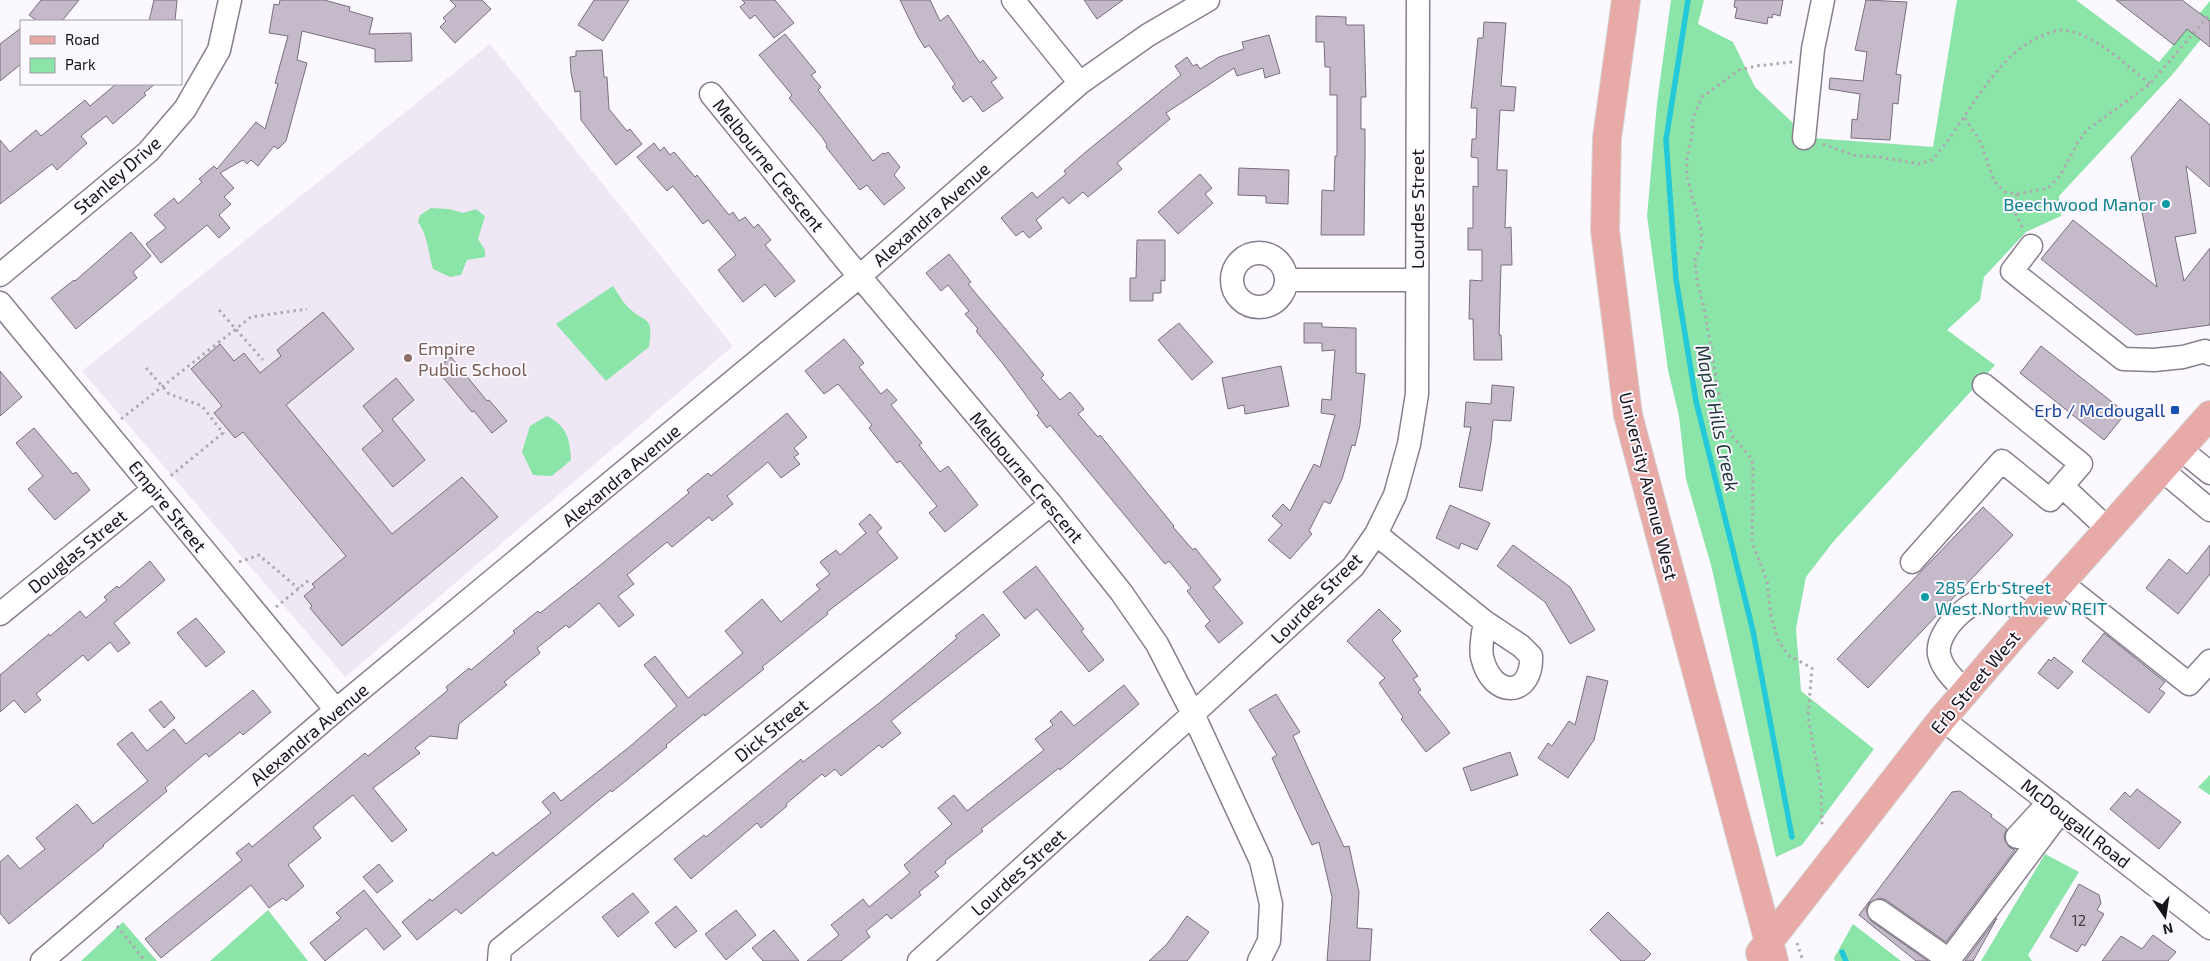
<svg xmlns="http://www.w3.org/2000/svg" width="2210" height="961" font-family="'Exo 2',sans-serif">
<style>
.built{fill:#f0e7f4}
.green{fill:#8be4a8}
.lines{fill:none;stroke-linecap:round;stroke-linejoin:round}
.stream{stroke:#23c8d9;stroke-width:5.5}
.building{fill:#c4baca;stroke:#786f7c}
.minor-casing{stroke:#887f8d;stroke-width:25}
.major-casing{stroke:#d5d5d6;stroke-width:30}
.path{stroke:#adaab0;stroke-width:3;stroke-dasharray:2.5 4;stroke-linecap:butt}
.minor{stroke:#fff;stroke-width:22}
.major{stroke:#e8aaa6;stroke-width:28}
.culture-dot{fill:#0f9aa8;stroke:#fcf8ff;stroke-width:2}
.education-dot{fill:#8d6e63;stroke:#fcf8ff;stroke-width:2}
.transit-dot{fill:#1a4fb4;stroke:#fcf8ff;stroke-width:2}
.labels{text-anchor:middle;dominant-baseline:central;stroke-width:4;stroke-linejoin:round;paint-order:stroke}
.number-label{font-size:15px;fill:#423e45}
.street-label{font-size:18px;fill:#171419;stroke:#fcf8ff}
.culture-label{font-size:18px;fill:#0d838f;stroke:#fcf8ff;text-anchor:end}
.education-label{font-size:18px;fill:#785e54;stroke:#fcf8ff;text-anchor:start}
.transit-label{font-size:18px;fill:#164399;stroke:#fcf8ff;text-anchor:end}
.water-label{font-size:19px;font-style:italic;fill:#1e3639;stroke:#fcf8ff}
</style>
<rect width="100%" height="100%" fill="#fcf8ff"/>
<path class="built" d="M490,44L733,346L345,677L82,371Z"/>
<path class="green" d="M1671,0H1704L1698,24L1733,42L1755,87L1792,122L1800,137L1933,147L1957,0H2076L2159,62L2210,1V28L2172,75L2059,196L2061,216L2026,232L1984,277L1980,300L1947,330L1995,365L1833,542L1806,577L1796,629L1801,691L1874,749L1802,845L1776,857L1711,565L1686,479L1679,416L1668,370L1647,216L1657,103Z
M431,208L449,209L463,213L476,209L485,216L478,239L485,250V257L467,260L461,275L450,277L433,269C428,252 428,236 418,222L420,215Z
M613,286C618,293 622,301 627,306C645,325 654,313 649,347L606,381L556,324Z
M547,416C567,426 570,439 571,460L552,476L533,475L522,452L530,426Z
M2210,775V795L2198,787Z
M2045,854L2079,872L2028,955L2032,961H1981Z
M268,910L308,961H210Z
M123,922L157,961H81Z
M1853,924L1901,961H1835L1834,958Z"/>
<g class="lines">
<path class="stream" d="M1688,0L1666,140L1676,279L1696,401L1753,631L1792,837
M1842,952L1846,961"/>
</g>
<path class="building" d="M41,0H79L62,21H37L29,15Z
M154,0H177L175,21H149Z
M280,0H324L350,7L349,11L373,18L369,34L411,33L412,61L375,62V49L302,31L297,60L307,63L286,141L278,149L274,146L258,166L251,160L247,164L243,160L220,173L234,188L224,197L231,204L219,215L230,228L219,238L207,225L161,263L146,244L166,228L154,215L174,198L178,204L202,182L199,179L214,166L217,169L256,122L265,129L278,84L275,83L288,36L269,33L274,4L279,5Z
M450,0H482L491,9L455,43L440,27L446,21L443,18L456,6Z
M594,0H629L603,41L578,25Z
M742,0H775L794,23L774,38L755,15L750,19L740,7L745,3Z
M900,0H930L940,21L948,15L980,63L983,60L997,78L991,82L1003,98L983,112L971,96L963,102L952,87L955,84L929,45L925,48L918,37Z
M1084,0H1123L1097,19Z
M1735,0H1783L1780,16L1773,14L1772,18L1768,17L1767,24L1735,18L1737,8L1734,7Z
M1866,0L1907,2L1896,74L1901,75L1898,104L1893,103L1890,140L1851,138L1852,119L1857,120L1860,94L1829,89L1830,78L1863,81L1867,52L1855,50Z
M2116,0H2182L2210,21V47L2187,29L2174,45Z
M1316,16L1346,17V25H1364L1366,97H1361V129H1365V156L1364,235H1321L1322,190L1334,191L1335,156H1337V95H1330V67H1325L1324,42H1316Z
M1484,22L1506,23L1501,86L1516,87L1514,111L1500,110L1497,170H1507L1505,228L1511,227L1512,265H1501L1499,335H1501L1502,360H1474L1473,319H1469L1470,280L1482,281V250H1468V228H1473V186L1478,187V158L1471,157L1472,139H1476L1477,108H1471L1478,38H1483Z
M21,28V64L0,81V44Z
M785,34L816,72L811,75L821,87L818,90L873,161L883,153L885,154L888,152L900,167L894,175L905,188L884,205L867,185L860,190L826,147L827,145L822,137L789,98L792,95L759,55Z
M1269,35L1280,73L1265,78L1263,68L1237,76L1234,68L1166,113L1170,119L1117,163L1122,169L1088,197L1083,192L1069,204L1063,197L1036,220L1042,228L1029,238L1023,231L1016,236L1001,218L1032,192L1037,198L1066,174L1064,171L1088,150L1181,75L1175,66L1187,57L1193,66L1197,64L1200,69L1219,57L1244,49L1242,42Z
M602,50L604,77H607L609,109L627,131L630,129L642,144L616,165L581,120L580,91L575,92L571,73L570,57L576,56V51Z
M116,84H155L144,93L146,95L113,124L106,116L81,136L87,143L57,170L52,164L0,204V140L10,152L36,130L41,136L85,100L90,106Z
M2180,99L2210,125V187L2186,166L2196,233L2175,237L2184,281L2210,248V325L2136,335L2041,259L2073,220L2157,287L2131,157Z
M654,143L660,151L664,147L670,155L674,152L695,177L697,175L729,215L733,212L739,221L745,217L754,228L758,224L771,240L765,245L795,281L775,297L765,284L743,302L718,270L736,255L708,220L703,224L673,186L667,191L637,157Z
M1239,168L1289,170L1288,204L1266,203V196L1238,195Z
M1200,174L1212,188L1205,194L1213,203L1178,234L1158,212Z
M131,232L151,256L133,272L137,278L76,329L51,298L74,280L75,281Z
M1137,240H1165V281L1161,280V293H1153V301H1130V278H1136Z
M949,254L971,282L968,284L1044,375L1041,378L1060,400L1070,392L1084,409L1078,414L1098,437L1100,435L1174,526L1173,527L1193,550L1195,548L1221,580L1213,587L1243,623L1219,643L1205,626L1210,621L1187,591L1191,588L1169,561L1165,564L1050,425L1047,428L1037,415L1039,413L1003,364L976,331L978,329L965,314L969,311L948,285L941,291L926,273Z
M323,312L354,349L286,405L392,534L462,477L498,517L342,646L310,608L312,606L304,596L315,587L312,584L346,556L243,432L235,438L214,413L222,406L191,369L220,344L234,361L244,353L260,373L281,356L277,350Z
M1179,323L1213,362L1192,380L1158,340Z
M1304,323H1322V327L1356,328V373L1365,374L1360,425L1355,446L1352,445L1342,479L1330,504L1324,501L1309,531L1312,534L1290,559L1268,540L1282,525L1272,516L1283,504L1290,511L1314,464L1320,467L1335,415L1321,413L1322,399L1331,400L1335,350L1322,351V343H1304Z
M844,339L864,363L859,367L881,394L887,389L897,400L891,405L922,443L919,445L940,472L948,466L978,505L945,532L929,513L937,506L900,461L897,463L869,428L872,425L838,384L824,394L805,371Z
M2041,346L2126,413L2104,440L2020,373Z
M451,357L487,401L489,400L507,421L492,433L474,411L472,412L436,369Z
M1281,366L1289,406L1245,414L1244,405L1228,409L1222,378Z
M0,371L22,397L0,416Z
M396,378L414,400L392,419L425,460L393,487L362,449L383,431L363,406Z
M1492,385L1514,387L1511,421L1493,420L1491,442L1482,491L1459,487L1471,427H1464L1466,402L1491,404Z
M787,413L807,437L794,448L799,454L794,457L800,464L781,478L768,462L727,496L733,504L712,521L709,517L672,547L667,542L627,575L634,584L618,596L634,615L619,627L599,603L569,628L566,625L537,648L540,653L504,682L507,685L459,724L457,739L430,736L415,748L420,753L373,788L407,830L392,842L353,795L313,827L321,838L288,865L304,886L286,901L283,898L269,908L251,885L161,958L145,939L242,860L236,853L249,843L252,847L365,753L368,756L448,690L446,687L469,668L471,670L515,633L513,631L538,611L540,613L577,584L689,493L687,490L708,473L711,476Z
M34,428L73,474L76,472L90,490L55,520L28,489L43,476L16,443Z
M1450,505L1490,523L1477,550L1461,543L1459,549L1436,538Z
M1983,507L2013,535L1868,688L1837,659Z
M870,514L882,528L877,532L898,558L827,612L828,614L762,667L764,669L705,716L704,714L666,745L667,747L612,792L611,790L461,914L456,909L417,940L402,922L430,899L432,901L493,852L496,856L551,813L542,802L554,792L561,801L628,748L677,706L644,665L655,656L688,698L743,653L725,631L762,599L781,622L820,589L816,585L830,574L820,562L836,550L840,555L866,533L859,524Z
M1513,545L1570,587L1595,630L1570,644L1545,602L1497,566Z
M2210,545V574L2178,614L2146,588L2169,559L2187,574Z
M150,561L165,580L114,623L130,643L118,652L110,642L88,661L83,655L36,694L41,700L25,713L14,700L0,712V675L49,634L50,636L80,611L86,618L107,600L104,597L117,586L119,588Z
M1036,566L1084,629L1081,631L1104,660L1089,672L1037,609L1025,619L1003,592Z
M1379,609L1401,631L1392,640L1418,676L1413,679L1421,690L1418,692L1450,733L1426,752L1401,719L1403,717L1379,683L1385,678L1347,641Z
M983,614L1000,635L891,721L901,733L882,748L879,745L841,776L835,769L825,777L822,774L786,804L787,806L761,828L757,823L691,879L674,859L704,835L706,837L801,759L803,762L878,704L923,667L957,638L955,636Z
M196,618L225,652L206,667L177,633Z
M2104,633L2165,682L2159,689L2165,693L2149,713L2082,661Z
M2054,657L2073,672L2058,689L2038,673L2049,659L2051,661Z
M1587,676L1608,681L1594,740L1568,778L1538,758L1548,743L1552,746L1569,721L1575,725Z
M1124,685L1139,704L1060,770L1059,768L981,829L983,831L945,861L946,863L935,872L939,876L919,892L921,895L891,919L887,914L866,931L870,937L841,961H807L839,935L831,925L863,899L869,907L910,873L904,865L952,824L938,808L954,795L967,811L1044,750L1035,739L1053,725L1050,721L1061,711L1074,726Z
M253,690L271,712L243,735L240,732L209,757L206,753L165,788L167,791L103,845L104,846L9,924L0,913V862L8,855L20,869L45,849L36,838L77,804L93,824L148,781L117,744L132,732L147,751L174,729L186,744Z
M1276,694L1300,732L1293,736L1344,847L1349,846L1359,892L1357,928L1372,929L1370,961H1327L1332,897L1319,842L1312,845L1272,758L1277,755L1249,710Z
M161,701L175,718L164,728L149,710Z
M1510,752L1518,775L1471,791L1463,768Z
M2137,789L2181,822L2159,849L2110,809L2125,792L2130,797Z
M1960,791L1992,815L1991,817L2007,829L2004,835L2005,841L2009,847L2015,850L1946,942L1886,900L1880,898L1869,903L1866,910L1871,921L1928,961H1916L1859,915L1952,792Z
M379,864L393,881L377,893L363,877Z
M2079,884L2099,895L2101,903L2097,910L2104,914L2085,946L2082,944L2077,952L2050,937Z
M364,890L401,936L384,950L366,928L325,961L310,943L341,918L336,913Z
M633,893L649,912L618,937L602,917Z
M676,906L697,931L675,948L655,923Z
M736,910L756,935L726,960L705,934Z
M1608,912L1651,954L1644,961H1621L1590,930Z
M1187,916L1209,932L1187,961H1149L1167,944Z
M1997,918L1973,961H1965Z
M774,930L799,961H763L752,948Z
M2153,935L2176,952L2168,961H2102L2121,936L2142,949Z"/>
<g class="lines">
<defs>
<path id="minor" d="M1013,0L1080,83
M711,94L845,259L1051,504L1121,592L1157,644L1193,714L1261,861L1271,904L1269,941L1259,961
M1804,138L1813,49L1823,0
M2031,246L2012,271L2123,359L2154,360L2183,357L2205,351L2210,354
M1232 280a27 27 0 1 1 54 0a27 27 0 1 1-54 0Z
M0,275L148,152L185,109L219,50L230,0
M1286,280H1417
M0,303L336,710
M1984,385L2081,464L2062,486L2108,529
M2179,448L2210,473
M2161,469L2210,510
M1376,534L1485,622L1521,646L1531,656C1533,697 1492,700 1482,657C1480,646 1483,633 1485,622
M1912,562L2002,461L2050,500L2062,486
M2062,583L2189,684L2210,661
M0,614L154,489
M1966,692C1956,681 1942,670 1939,654C1935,630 1976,591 2001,598C2010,601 2021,612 2030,618
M1942,719L2210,928
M2017,837L2049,802
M1879,911L1949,960L2061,811
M42,961L336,710L860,276L1080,83L1148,35L1208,0
M499,961L500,949L1051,504
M919,961L1193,714L1353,567L1376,534L1395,495L1409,444L1417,394L1418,0"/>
<path id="major" d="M1626,0L1607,138L1605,230L1628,415L1774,961
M1760,953L1942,719L2015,634L2210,415"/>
</defs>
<use href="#minor" class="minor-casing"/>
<use href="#major" class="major-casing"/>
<path class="path" d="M1792,62L1756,66L1739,70L1702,97L1693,118L1691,141L1687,157V176L1701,230L1702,245L1695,260L1697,281L1705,312L1721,407L1733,437L1751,458L1753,464L1752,542L1767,581L1771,616L1778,640L1788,655L1812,668L1808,717L1821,786L1822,825
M1965,118L1981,143L1994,181L2005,192L2017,194L2048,188L2060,176L2078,142L2087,130L2150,84L2210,14
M1823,144L1856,156L1879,157L1919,164L1932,160C1969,120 1993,52 2049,33C2053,32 2059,29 2063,30C2096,34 2124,64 2150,84
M2017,194L2015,212L2023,229
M219,310L263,360
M146,368L169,394L202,406L223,433L168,478
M121,419L251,317L307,309
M239,562L259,555L299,589
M276,607L309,580
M117,926L145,961
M1797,943L1803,961"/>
<use href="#minor" class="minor"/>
<use href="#major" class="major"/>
</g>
<g class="culture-dot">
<circle cx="2166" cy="204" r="5"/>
<circle cx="1925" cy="597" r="5"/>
</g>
<circle class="education-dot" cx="408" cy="358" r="5"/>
<rect class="transit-dot" x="2170" y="405" width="10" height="10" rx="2.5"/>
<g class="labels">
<g class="number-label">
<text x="2079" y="920">12</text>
</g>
<g class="street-label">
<text transform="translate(769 165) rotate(51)">Melbourne Crescent</text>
<text transform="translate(117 175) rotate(-41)">Stanley Drive</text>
<text transform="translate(1417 209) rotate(-90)">Lourdes Street</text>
<text transform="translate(931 214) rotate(-41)">Alexandra Avenue</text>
<text transform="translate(621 475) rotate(-40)">Alexandra Avenue</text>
<text transform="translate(1027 477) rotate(50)">Melbourne Crescent</text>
<text transform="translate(1649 486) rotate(76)">University Avenue West</text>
<text transform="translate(168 506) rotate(51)">Empire Street</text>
<text transform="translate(77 551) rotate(-39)">Douglas Street</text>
<text transform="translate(1316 598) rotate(-45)">Lourdes Street</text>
<text transform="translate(1975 682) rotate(-50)">Erb Street West</text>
<text transform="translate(771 730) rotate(-39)">Dick Street</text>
<text transform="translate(309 734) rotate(-40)">Alexandra Avenue</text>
<text transform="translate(2076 823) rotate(38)">McDougall Road</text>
<text transform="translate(1018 872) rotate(-42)">Lourdes Street</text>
</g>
<g class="culture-label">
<text x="2156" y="204">Beechwood Manor</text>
<text x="1935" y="587" text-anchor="start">285 Erb Street<tspan x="1935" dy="21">West Northview REIT</tspan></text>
</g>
<g class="education-label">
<text x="418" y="348">Empire<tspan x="418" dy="21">Public School</tspan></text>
</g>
<g class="transit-label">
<text x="2165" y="410">Erb / Mcdougall</text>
</g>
<g class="water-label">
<text transform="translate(1718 418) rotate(78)">Maple Hills Creek</text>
</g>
</g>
<rect x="20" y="20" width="162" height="65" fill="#fcf8ff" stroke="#a09da3"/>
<rect x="30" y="36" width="25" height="8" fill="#e8aaa6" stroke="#a09da3"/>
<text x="65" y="45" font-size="15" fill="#171419">Road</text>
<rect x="30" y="58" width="25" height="15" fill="#8be4a8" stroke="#a09da3"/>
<text x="65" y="70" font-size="15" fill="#171419">Park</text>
<g transform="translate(2165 916) rotate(167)" stroke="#fcf8ff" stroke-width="4" paint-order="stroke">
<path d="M0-4L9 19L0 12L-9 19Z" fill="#171419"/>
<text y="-8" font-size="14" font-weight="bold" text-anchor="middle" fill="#171419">N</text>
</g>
</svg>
